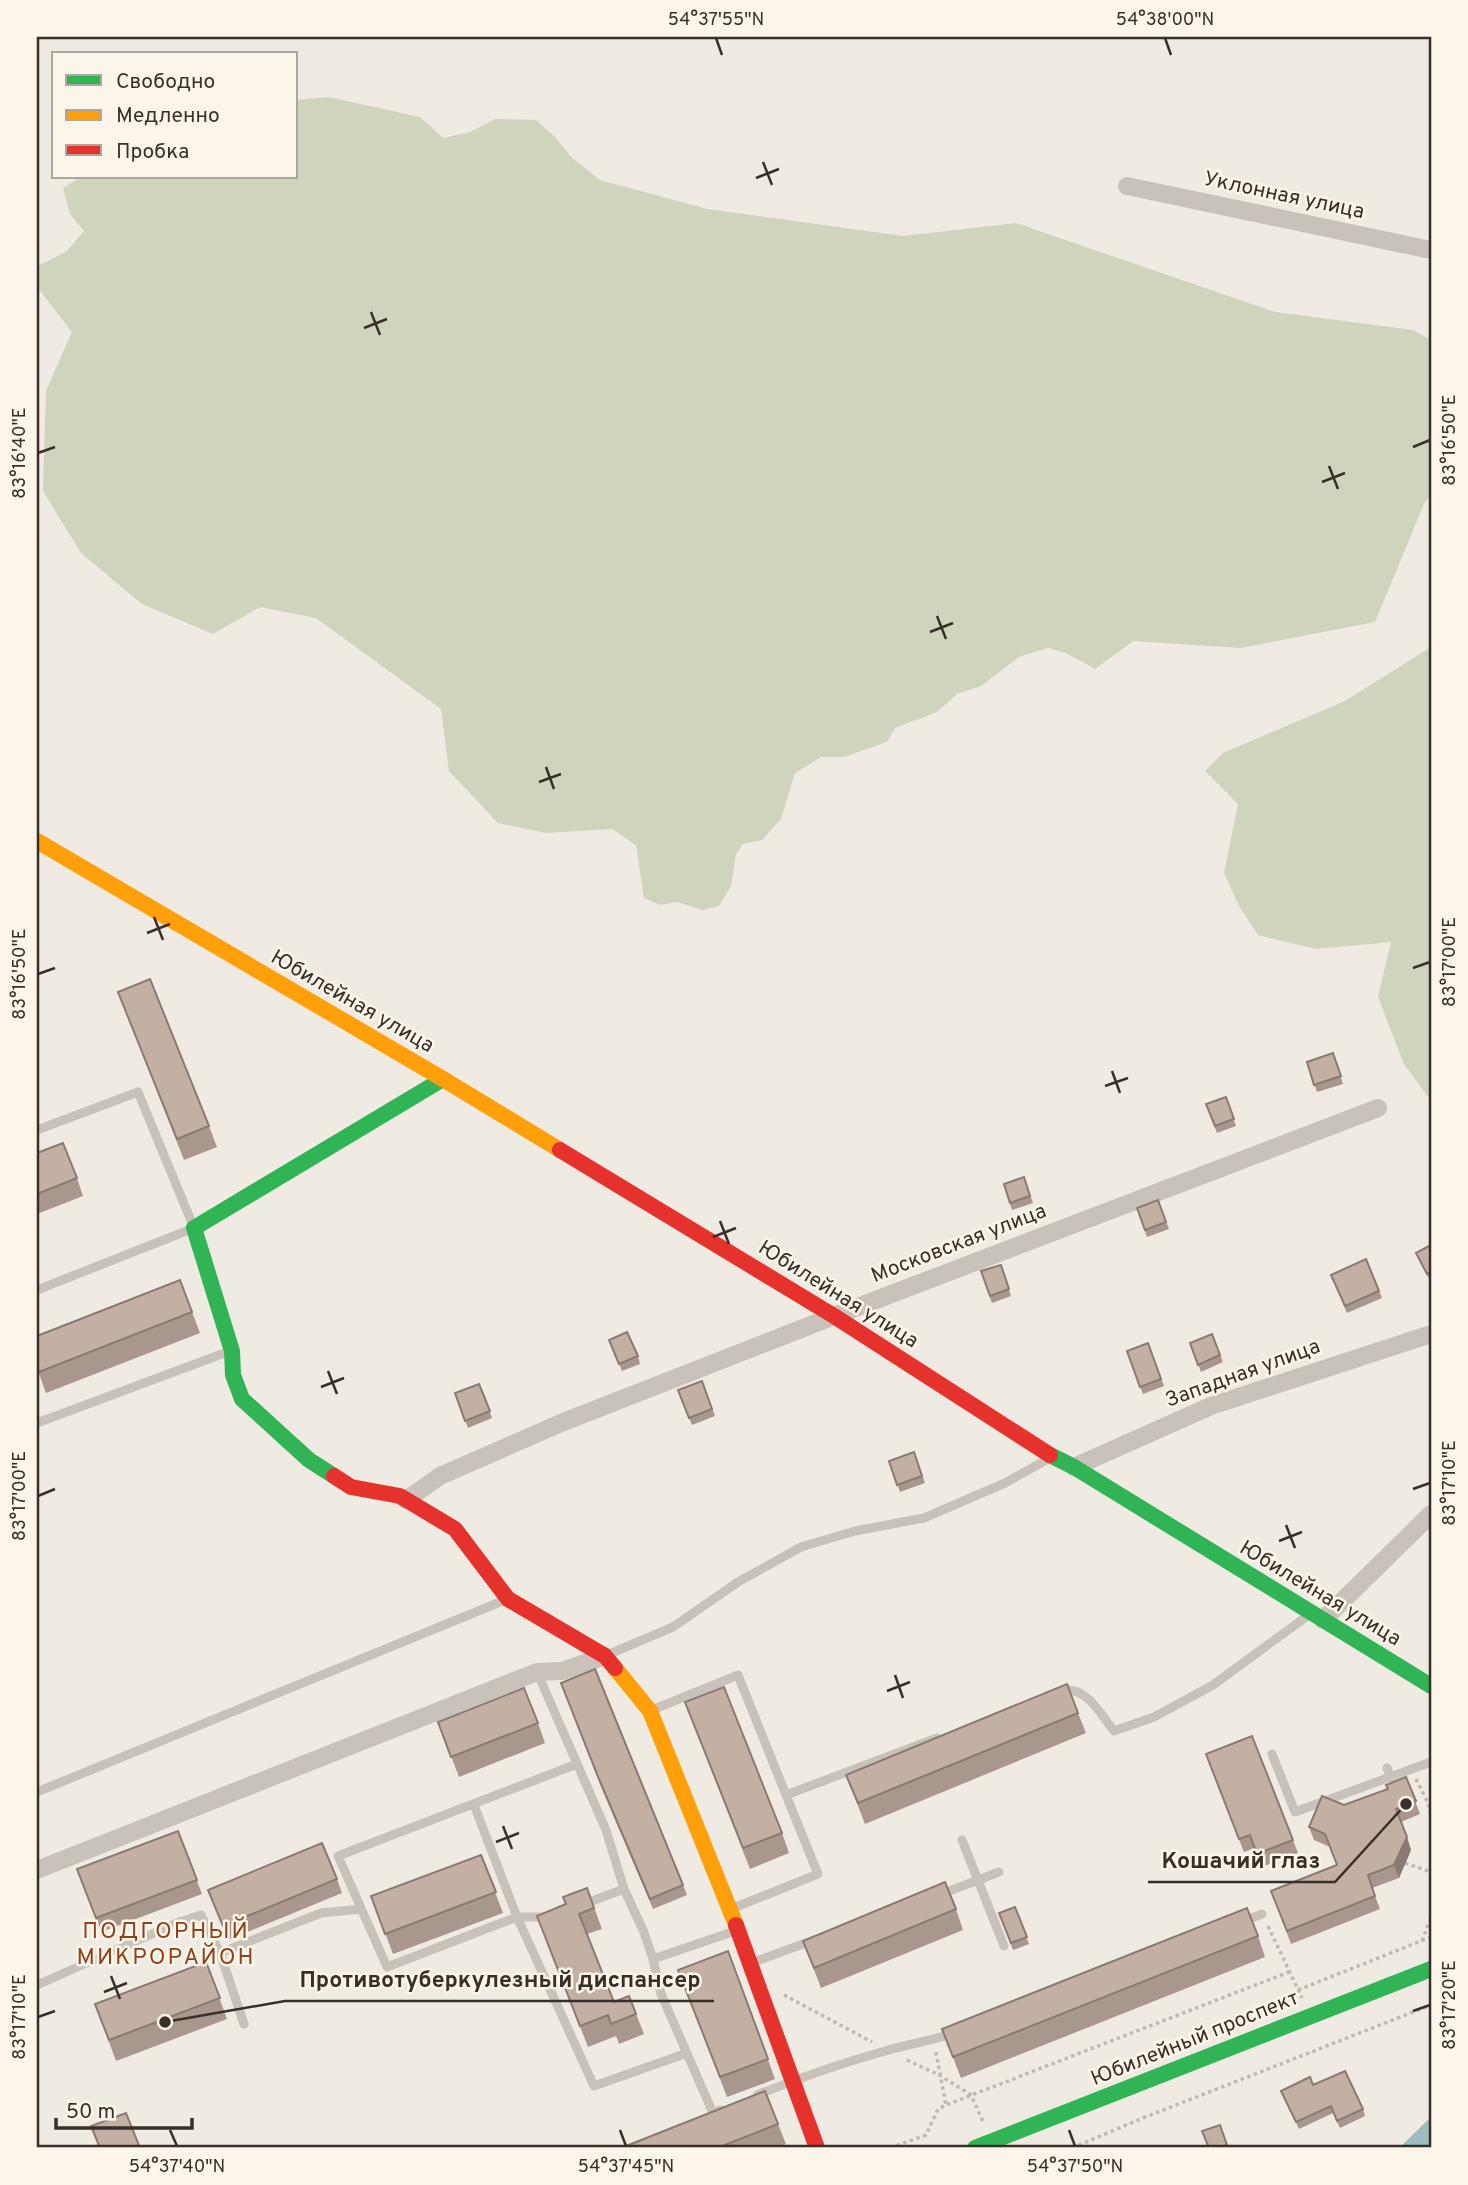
<svg xmlns="http://www.w3.org/2000/svg" width="1468" height="2185" font-family="Overpass,sans-serif">
<style>
.green{fill:#ced5bc}
.water{fill:#9dbec1}
.lines{fill:none;stroke-linecap:round;stroke-linejoin:round}
.path{stroke:#c1bab3;stroke-width:3.5;stroke-dasharray:3.5 3.5;stroke-linecap:butt}
.lane{stroke:#c8c2bb;stroke-width:9}
.street{stroke:#c8c2bb;stroke-width:18}
.fast{stroke:#30b455;stroke-width:16}
.slow{stroke:#ff9f0a;stroke-width:16}
.jam{stroke:#e5322d;stroke-width:16}
.wall{fill:#a9968c}
.shaded-wall{fill:#897a72}
.building{fill:#c4afa3;stroke:#897a72;stroke-width:2}
.ticks{fill:none;stroke:#392f29;stroke-width:2.5}
.labels{text-anchor:middle;dominant-baseline:central;stroke-width:5;stroke-linejoin:round;paint-order:stroke}
.street-label{font-size:21px;fill:#392f29;stroke:#fbf5ea}
.neighbourhood-label{font-size:23px;letter-spacing:2px;fill:#8d421d;stroke:#fbf5ea}
.leader{fill:none;stroke:#392f29;stroke-width:2.5}
.callout-dot{fill:#392f29;stroke:#fbf5ea;stroke-width:2.5}
.callout-label{font-size:23px;text-anchor:middle;font-weight:bold;fill:#392f29;stroke:#fbf5ea;stroke-width:5;stroke-linejoin:round;paint-order:stroke}
.neatline{fill:none;stroke:#392f29;stroke-width:2.5}
.ticks-label{font-size:18px;text-anchor:middle;fill:#392f29}
</style>
<rect width="100%" height="100%" fill="#efeae2"/>
<path class="green" d="M328,97L420,117L443,138L470,132L495,119L536,120L555,137L571,157L600,180L707,209L903,236L1016,223L1275,312L1413,330L1431,340V495L1424,504L1375,622L1241,648L1133,641L1095,669L1066,653L1048,648L1028,654L1019,657L981,686L957,694L937,712L895,728L887,742L844,757H821L795,773L781,819L762,840L743,844L736,854L731,886L719,906L703,910L677,902L660,905L644,898L636,845L612,829L546,833L498,823L449,771L441,709L316,618L260,607L213,634L142,604L81,553L43,491L46,391L72,332L37,287L38,266L67,251L84,231L70,214L63,188L81,177H296V100Z
M1431,647V1101L1404,1064L1378,997L1391,942L1316,949L1258,935L1239,906L1224,873L1238,804L1205,771L1223,753L1345,701Z"/>
<path class="water" d="M1431,2117V2148H1399Z"/>
<g class="lines">
<path class="path" d="M1416,1779L1428,1803L1431,1816
M1405,1863L1431,1872
M1268,1926L1302,1998
M1422,1941L1431,1917
M1298,1990L1431,1937
M784,1995L872,2042
M936,2052L946,2105
M907,2060L941,2076L971,2095L984,2124
M890,2148L926,2135L938,2109L946,2105L1289,1972
M1072,2148L1143,2118L1431,2005"/>
<path class="lane" d="M37,1130L138,1092L194,1228L37,1290
M37,1423L230,1351
M607,1655L673,1627L738,1582L801,1547L855,1531L924,1518L1005,1483L1048,1459
M537,1672L606,1830L624,1889L643,1930L653,1959L735,1931
M1058,1692C1084,1682 1100,1713 1114,1731L1154,1717L1213,1685L1310,1614
M652,1710L738,1675L786,1795
M1272,1754L1295,1812L1431,1762
M1387,1768L1391,1778
M37,1792L505,1600
M474,1805L517,1917L594,2086L687,2053
M962,1840L1004,1946
M939,1895L999,1872
M581,1905L624,1889
M731,1909L818,1874L786,1795L937,1738
M548,1917H517L387,1967L338,1856L577,1764
M1241,1922L1262,1914
M220,1953L321,1913L361,1909
M653,1959L661,1994L713,2113L721,2110
M751,1963L814,1940
M37,1985L179,1922L201,1915L220,1953L244,2024
M757,2095C799,2078 842,2063 885,2051C908,2044 931,2041 954,2033"/>
<path class="street" d="M1127,186L1431,250
M1074,1467L1211,1406L1431,1334
M406,1500L440,1476L561,1423L834,1316L1378,1108
M1323,1620L1431,1514
M37,1870L537,1672L562,1671L605,1656"/>
<path class="fast" d="M1050,1455L1074,1467L1431,1686
M334,1476L309,1460L242,1399L233,1375L232,1351L194,1228L443,1079
M975,2148L1431,1969"/>
<path class="slow" d="M37,841L443,1079L560,1150
M615,1668L650,1711L736,1925"/>
<path class="jam" d="M560,1150L834,1316L1050,1455
M334,1476L351,1487L400,1496L455,1529L508,1599L605,1656L615,1668
M736,1925L817,2148"/>
</g>
<path class="wall" d="M118,992L209,1126L217,1147L184,1160Z
M1333,1053L1343,1084L1317,1092L1307,1062Z
M1226,1097L1236,1126L1217,1133L1206,1104Z
M37,1153L77,1178L83,1196L37,1214Z
M1024,1177L1033,1203L1012,1210L1004,1184Z
M1158,1200L1169,1229L1147,1237L1137,1208Z
M1431,1245V1280L1430,1281L1416,1253Z
M1366,1259L1382,1298L1347,1313L1334,1282Z
M1001,1265L1011,1296L992,1303L981,1271Z
M192,1312L200,1333L46,1393L37,1368V1336Z
M1212,1334L1223,1362L1201,1372L1190,1343Z
M609,1340L638,1356L640,1364L622,1371Z
M1148,1343L1164,1386L1143,1394L1127,1351Z
M702,1381L715,1416L692,1425L678,1390Z
M479,1384L492,1418L468,1428L455,1393Z
M914,1452L925,1483L900,1492L889,1461Z
M561,1683L683,1885L687,1895L653,1909L602,1789Z
M685,1702L782,1833L789,1853L750,1869Z
M1078,1713L1086,1733L865,1824L846,1775Z
M438,1722L538,1723L545,1743L459,1777Z
M1252,1736L1298,1853L1262,1867L1255,1848L1244,1852L1206,1754Z
M1406,1777L1420,1814L1401,1822L1411,1850L1399,1878L1372,1888L1380,1909L1291,1944L1271,1891L1337,1865L1330,1847L1314,1840L1309,1827L1344,1805L1388,1789Z
M178,1831L202,1894L101,1932L77,1869Z
M481,1855L503,1913L393,1954L371,1896Z
M337,1879L342,1893L228,1940L208,1890Z
M587,1888L602,1929L587,1934L614,2002L629,1996L644,2034L619,2044L616,2036L588,2047L537,1916L566,1904Z
M1015,1907L1029,1944L1013,1950L999,1913Z
M956,1909L963,1930L821,1988L803,1941Z
M1258,1936L1265,1957L961,2078L942,2029Z
M728,1951L775,2079L727,2097L686,1990Z
M206,1962L227,2019L116,2061L95,2004Z
M1313,2085L1363,2109L1365,2116L1340,2128L1333,2113L1299,2129L1281,2091Z
M778,2124L786,2144L776,2148H621Z"/>
<path class="shaded-wall" d="M1407,1837L1411,1850L1399,1878L1394,1865Z"/>
<path class="building" d="M150,979L209,1126L177,1139L118,992Z
M1333,1053L1341,1076L1314,1085L1307,1062Z
M1226,1097L1234,1119L1215,1126L1206,1104Z
M63,1143L77,1178L37,1194V1153Z
M1024,1177L1030,1196L1010,1203L1004,1184Z
M1158,1200L1166,1222L1145,1230L1137,1208Z
M1431,1245V1272L1427,1274L1416,1253Z
M1366,1259L1379,1291L1345,1306L1331,1275Z
M1001,1265L1009,1289L990,1296L981,1271Z
M180,1280L192,1312L39,1372L37,1366V1336Z
M627,1332L638,1356L619,1364L609,1340Z
M1212,1334L1220,1355L1198,1365L1190,1343Z
M1148,1343L1161,1379L1140,1387L1127,1351Z
M702,1381L712,1409L689,1418L678,1390Z
M479,1384L490,1411L465,1421L455,1393Z
M914,1452L922,1476L897,1485L889,1461Z
M595,1669L683,1885L650,1899L599,1779L561,1683Z
M1067,1684L1078,1713L858,1803L846,1775Z
M724,1687L782,1833L743,1848L685,1702Z
M524,1688L538,1723L451,1757L438,1722Z
M1252,1736L1293,1840L1257,1854L1250,1835L1239,1839L1206,1754Z
M1406,1777L1416,1801L1396,1809L1407,1837L1394,1865L1368,1875L1375,1896L1287,1931L1271,1891L1337,1865L1325,1834L1309,1827L1322,1796L1344,1805L1388,1789L1386,1785Z
M178,1831L197,1880L96,1918L77,1869Z
M322,1843L337,1879L223,1926L208,1890Z
M481,1855L496,1892L385,1934L371,1896Z
M945,1882L956,1909L814,1968L803,1941Z
M587,1888L594,1908L579,1914L614,2002L629,1996L636,2014L611,2024L608,2015L580,2026L537,1916L566,1904L563,1897Z
M1015,1907L1027,1937L1011,1943L999,1913Z
M1247,1908L1258,1936L953,2057L942,2029Z
M728,1951L768,2059L720,2077L678,1970Z
M206,1962L220,1998L109,2040L95,2004Z
M1345,2071L1363,2109L1337,2121L1331,2106L1296,2122L1281,2091L1310,2077L1313,2085Z
M765,2091L778,2124L717,2148H621Z
M126,2113L140,2148H100L91,2126Z
M1220,2125L1227,2145L1219,2148H1209L1202,2131Z"/>
<path class="ticks" d="M716,38L722,55M1165,38L1171,55M763,162L772,185M756,178L779,169M371,312L380,335M364,328L387,319M1413,447L1430,440M38,453L55,447M1329,466L1338,489M1322,482L1345,473M937,616L946,639M930,632L953,623M546,767L554,789M539,782L561,774M154,917L163,940M147,933L170,924M1413,968L1430,962M38,974L55,968M1112,1071L1120,1093M1105,1086L1128,1078M720,1221L729,1244M713,1237L736,1228M328,1371L337,1394M321,1387L344,1378M1413,1489L1430,1483M38,1496L55,1489M1286,1525L1295,1548M1279,1541L1302,1532M895,1675L903,1698M887,1691L910,1682M503,1826L512,1849M496,1842L519,1833M111,1976L120,1999M104,1992L127,1983M1413,2011L1430,2005M38,2017L55,2011M170,2130L177,2146M620,2130L626,2146M1069,2130L1075,2146"/>
<g class="labels">
<g class="street-label">
<text transform="translate(1284 196) rotate(12)">Уклонная улица</text>
<text transform="translate(352 1002) rotate(30)">Юбилейная улица</text>
<text transform="translate(959 1244) rotate(-21)">Московская улица</text>
<text transform="translate(838 1295) rotate(32)">Юбилейная улица</text>
<text transform="translate(1243 1374) rotate(-20)">Западная улица</text>
<text transform="translate(1320 1594) rotate(31)">Юбилейная улица</text>
<text transform="translate(1195 2039) rotate(-22)">Юбилейный проспект</text>
</g>
<g class="neighbourhood-label">
<text x="166" y="1932">ПОДГОРНЫЙ<tspan x="166" dy="26">МИКРОРАЙОН</tspan></text>
</g>
</g>
<path class="leader" d="M1406 1804L1335 1882H1148M165 2022L285 2001H714"/>
<g class="callout-dot">
<circle cx="1406" cy="1804" r="7"/>
<circle cx="165" cy="2022" r="7"/>
</g>
<g class="callout-label">
<text x="1241" y="1868">Кошачий глаз</text>
<text x="500" y="1987">Противотуберкулезный диспансер</text>
</g>
<rect width="1468" height="2185" fill="none" stroke="#fbf5ea" stroke-width="77"/>
<rect x="52" y="52" width="245" height="126" fill="#fbf5ea" stroke="#ada69d" stroke-width="2"/>
<rect x="66" y="75" width="35" height="10" fill="#30b455" stroke="#ada69d" stroke-width="2"/>
<text x="116" y="88" font-size="21" fill="#392f29">Свободно</text>
<rect x="66" y="110" width="35" height="10" fill="#ff9f0a" stroke="#ada69d" stroke-width="2"/>
<text x="116" y="122" font-size="21" fill="#392f29">Медленно</text>
<rect x="66" y="145" width="35" height="10" fill="#e5322d" stroke="#ada69d" stroke-width="2"/>
<text x="116" y="158" font-size="21" fill="#392f29">Пробка</text>
<path d="M56 2118v10h136v-10" fill="none" stroke="#392f29" stroke-width="3.5"/>
<text x="66" y="2118" font-size="21" fill="#392f29" stroke="#fbf5ea" stroke-width="5" paint-order="stroke">50 m</text>
<rect x="38" y="38" width="1392" height="2108" class="neatline"/>
<g class="ticks-label">
<text x="716" y="25">54°37'55"N</text>
<text x="1165" y="25">54°38'00"N</text>
<text transform="translate(1449 440) rotate(-90)" y="6">83°16'50"E</text>
<text transform="translate(19 453) rotate(-90)" y="6">83°16'40"E</text>
<text transform="translate(1449 962) rotate(-90)" y="6">83°17'00"E</text>
<text transform="translate(19 974) rotate(-90)" y="6">83°16'50"E</text>
<text transform="translate(1449 1483) rotate(-90)" y="6">83°17'10"E</text>
<text transform="translate(19 1496) rotate(-90)" y="6">83°17'00"E</text>
<text transform="translate(1449 2005) rotate(-90)" y="6">83°17'20"E</text>
<text transform="translate(19 2017) rotate(-90)" y="6">83°17'10"E</text>
<text x="177" y="2172">54°37'40"N</text>
<text x="626" y="2172">54°37'45"N</text>
<text x="1075" y="2172">54°37'50"N</text>
</g>
</svg>
